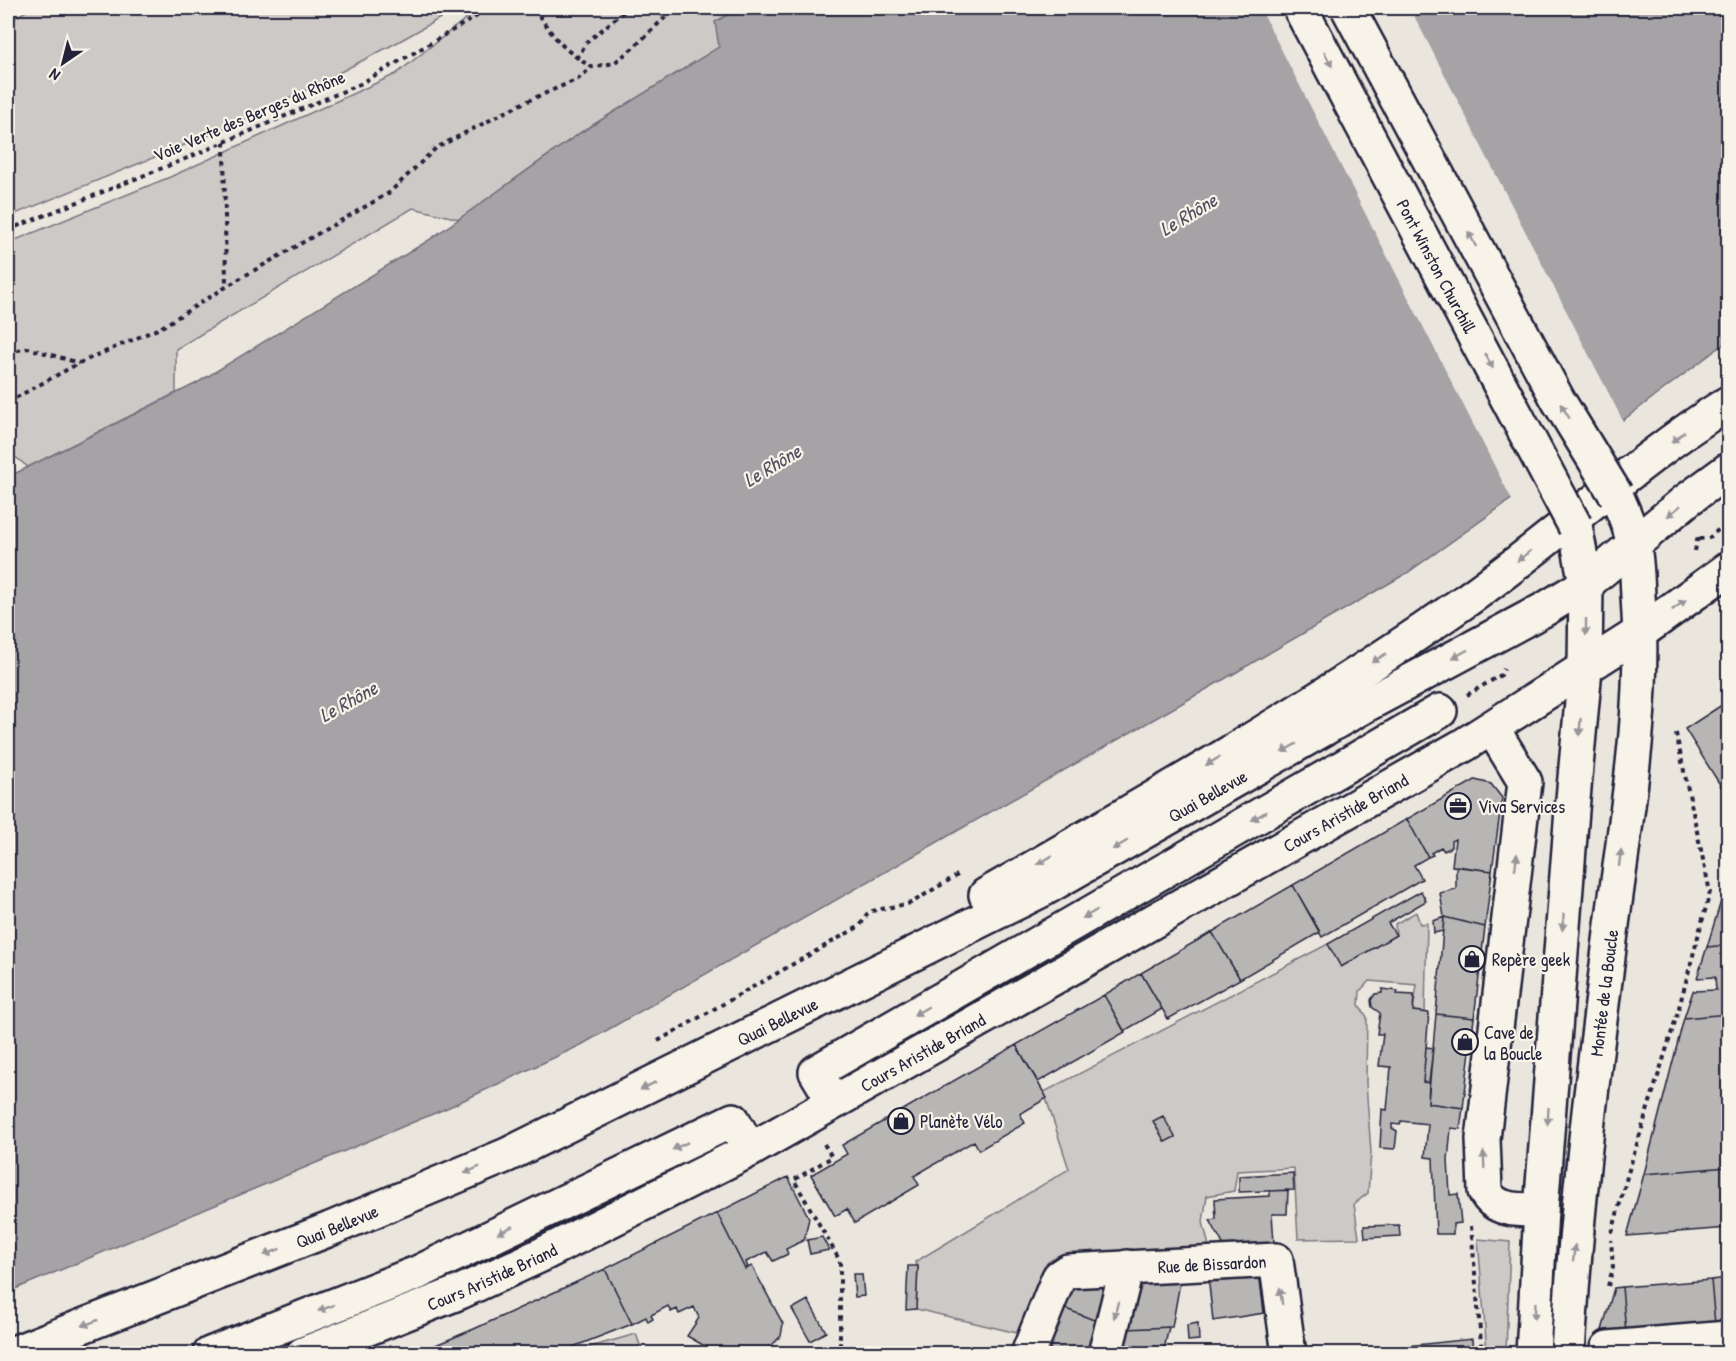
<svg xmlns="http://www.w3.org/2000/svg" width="1736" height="1361" font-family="'Patrick Hand',sans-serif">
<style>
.green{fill:#cdc9c6;stroke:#787680;stroke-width:1.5}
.water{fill:#a6a3a6;stroke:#716f7b;stroke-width:1.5}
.pier{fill:#eae6de}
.building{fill:#b8b6b5;stroke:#22223b;stroke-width:1.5}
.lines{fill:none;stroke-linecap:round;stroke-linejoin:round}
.minor-casing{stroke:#22223b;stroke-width:38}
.major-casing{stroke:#22223b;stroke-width:38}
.path{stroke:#22223b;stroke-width:4;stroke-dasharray:4.5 4.5;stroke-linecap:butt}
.minor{stroke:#f7f3e8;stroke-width:33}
.major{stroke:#f7f3e8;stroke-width:33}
.major-bridge-casing{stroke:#22223b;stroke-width:38;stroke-linecap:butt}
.major-bridge{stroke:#f7f3e8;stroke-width:33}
.oneway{fill:#97959a}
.labels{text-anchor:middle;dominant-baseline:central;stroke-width:4.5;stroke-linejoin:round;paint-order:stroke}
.street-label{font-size:18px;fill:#22223b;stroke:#f7f3e8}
.poi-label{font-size:18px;fill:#22223b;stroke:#f7f3e8;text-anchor:start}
.water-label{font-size:20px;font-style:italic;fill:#504f60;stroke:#f7f3e8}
</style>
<rect width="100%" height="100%" fill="#eae6de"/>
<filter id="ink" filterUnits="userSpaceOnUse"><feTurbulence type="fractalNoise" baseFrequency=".0167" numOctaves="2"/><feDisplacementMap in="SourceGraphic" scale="12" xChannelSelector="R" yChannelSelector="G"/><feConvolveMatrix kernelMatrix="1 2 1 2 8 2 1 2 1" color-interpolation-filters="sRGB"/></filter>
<g filter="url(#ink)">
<path class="green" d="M31,8H458L398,42L258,115L8,217V22Z
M479,8H785L580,133L459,219L413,208L176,349V393L28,467L8,451V243L170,177L396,74Z
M1416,912L1420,924L1427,923L1425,1013L1413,1011L1417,985L1369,981L1360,991L1359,1005L1367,1017L1366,1083L1371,1152L1368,1193L1354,1204L1359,1238L1298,1239L1294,1168L1237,1171L1234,1191L1207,1196L1203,1222L1210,1250L1058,1261L1041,1274L1017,1333L916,1309L918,1266L915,1262L1069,1169L1044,1092L1328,944L1341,967L1396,935L1395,924Z
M1478,1239L1510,1242L1506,1353H1487Z
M636,1334L643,1353H574L576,1351Z"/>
<path class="water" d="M739,8H1728V341L1622,421L1407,573L1235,673L581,1045L447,1108L8,1292V477L197,383L429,240L580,133L719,47L715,22Z"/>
<path class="pier" d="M1260,8H1410L1624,423L1513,502Z"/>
<path class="building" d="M1728,701V795L1724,791L1685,729Z
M1475,780L1491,784L1502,798L1492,871L1452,866L1455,839L1451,841V847L1444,851L1441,847L1431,853L1433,855L1428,857L1407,819Z
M1407,819L1428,857L1414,865L1422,879L1322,937L1293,885Z
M1456,866L1492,871L1485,927L1444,917L1440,893L1456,889Z
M1728,878V945L1707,947Z
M1293,885L1320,932L1240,979L1212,932Z
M1421,891L1426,901L1388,923L1396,935L1341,967L1328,944Z
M1444,917L1485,927L1474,1018L1436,1014Z
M1444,917L1443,931L1434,933L1433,921Z
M1212,932L1240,979L1168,1019L1141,973Z
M1728,945V1014L1684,1018L1693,991L1716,990L1715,977L1697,978L1707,947Z
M1141,973L1162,1009L1124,1031L1104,995Z
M1382,989L1398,991L1397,994L1414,995L1413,1011L1429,1013L1423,1082L1429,1083L1428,1103L1463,1108L1460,1129L1451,1128L1448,1160L1450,1195L1458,1194L1461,1223L1453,1224V1234H1436L1433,1158L1425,1157L1428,1124L1401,1121L1400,1125L1392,1124V1128L1397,1131L1395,1149L1380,1148L1382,1109L1387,1110L1391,1067L1379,1066L1383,1034H1377L1380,1013L1372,1007L1371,1000L1375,994L1382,993Z
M1104,995L1125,1032L1038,1082L1016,1045Z
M1436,1014L1474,1018L1463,1108L1428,1103Z
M1728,1014V1167L1644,1174L1684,1018Z
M1016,1045L1047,1098L1020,1114L1025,1123L979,1150L974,1141L914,1176L919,1185L855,1223L847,1209L835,1216L811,1175L847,1154L842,1145Z
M1426,1047L1433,1048L1429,1083L1423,1082Z
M1163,1116L1175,1137L1165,1142L1153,1121Z
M1728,1167V1228L1627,1236L1644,1174Z
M1293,1173L1294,1190L1239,1192V1176Z
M788,1177L809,1218L804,1240L786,1249L788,1254L773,1261L767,1252L746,1262L748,1268L745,1269L717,1213Z
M1288,1190L1287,1214H1272L1274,1243L1224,1246L1210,1220L1216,1219L1215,1199L1270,1196V1191Z
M717,1213L745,1269L752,1266L783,1324L781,1336L763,1354H709L710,1349L687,1336L699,1318L694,1307L679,1314L677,1309L671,1312L668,1306L651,1315L653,1319L648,1322L646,1317L632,1324L605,1269Z
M1399,1225L1400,1236L1365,1238L1364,1226Z
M822,1237L829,1250L810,1254L807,1240Z
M908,1266H918L916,1309L906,1310Z
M605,1269L632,1324L555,1354H414L474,1329Z
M1259,1272L1264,1313L1213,1321L1208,1275Z
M853,1274H862L864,1296L855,1297Z
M1181,1277L1172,1327L1127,1329L1139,1280Z
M1728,1278V1324L1715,1325L1711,1280Z
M1711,1280L1715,1325L1626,1332L1622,1287Z
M1109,1282L1099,1322L1061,1307L1070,1285Z
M1622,1287L1626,1332L1601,1334L1614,1288Z
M808,1300L826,1332L810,1341L792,1309Z
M1061,1307L1099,1322L1092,1354H1043Z
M1198,1323L1199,1340L1188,1341L1187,1325Z
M1169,1327L1163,1354H1121L1127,1329Z
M1472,1339L1473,1354H1369V1350Z"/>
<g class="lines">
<defs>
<g id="minor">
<path d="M1492,728L1525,782L1483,1139L1485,1191C1495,1212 1521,1210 1541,1210"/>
<path d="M834,1102L816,1072L1440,711"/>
<path d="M210,1354L417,1273L733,1120L750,1150"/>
<path id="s1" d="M1028,1354L1056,1284L1059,1277L1068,1271L1276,1260L1289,1354"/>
<path d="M1105,1354L1127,1267"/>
<path d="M1608,1354V1348L1728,1338"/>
</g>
<g id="major">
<path d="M986,895C1146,803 1309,710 1461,604C1552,541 1634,462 1728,403"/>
<path id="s2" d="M11,1354L330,1229L507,1155L1042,890L1364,706L1545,609L1586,584L1687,500L1728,470"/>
<path id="s3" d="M303,1354L460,1292L541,1255L750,1150L1464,745L1641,632L1728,569"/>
<path d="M1533,1354L1541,1210L1572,810L1585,669L1586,584L1575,526"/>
<path id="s4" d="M1568,1354C1575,1221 1591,1089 1608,957C1622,838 1647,716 1638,596C1637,578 1637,559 1633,542C1630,525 1623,511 1616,495"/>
</g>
</defs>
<use href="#minor" class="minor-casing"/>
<use href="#major" class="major-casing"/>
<path class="path" d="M534,8C552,35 563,51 592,67L614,63L633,48L675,8
M577,59L586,43L628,8
M224,142L226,286
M8,230L185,159L360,84L491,8
M8,352L28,348L79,363
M8,402L79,363L160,328L239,279L389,193L436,148L523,103L578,79L592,67
M1699,539L1709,538L1728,521
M1695,551L1698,535
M1467,695L1501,675L1504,669
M658,1041L860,926L867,914L872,911L911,903L961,873
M824,1144L832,1157L794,1180L840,1261V1354
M1471,1226L1482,1354
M1612,1233L1628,1173L1677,1015L1710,892L1675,729
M1608,1286L1613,1268L1611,1240"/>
<use href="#minor" class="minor"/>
<use href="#major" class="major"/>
<defs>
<g id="major-bridge">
<path id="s5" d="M1300,8L1575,526"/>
<path d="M1348,8L1558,400L1616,495"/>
</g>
</defs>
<use href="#major-bridge" class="major-bridge-casing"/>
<use href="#major-bridge" class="major-bridge"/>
</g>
<defs><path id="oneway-solid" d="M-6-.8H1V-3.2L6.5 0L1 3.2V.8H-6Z" transform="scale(1.5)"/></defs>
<g class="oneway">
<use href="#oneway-solid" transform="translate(1328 59) rotate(62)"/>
<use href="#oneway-solid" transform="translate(1472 239) rotate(-118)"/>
<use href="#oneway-solid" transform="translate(1489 361) rotate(62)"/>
<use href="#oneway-solid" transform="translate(1565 411) rotate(-121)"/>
<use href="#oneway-solid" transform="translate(1678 437) rotate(142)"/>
<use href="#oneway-solid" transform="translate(1674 511) rotate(140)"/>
<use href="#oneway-solid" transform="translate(1524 556) rotate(142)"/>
<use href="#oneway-solid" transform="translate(1679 605) rotate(-36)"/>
<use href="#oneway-solid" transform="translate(1586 627) rotate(90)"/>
<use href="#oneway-solid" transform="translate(1460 654) rotate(152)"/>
<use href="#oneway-solid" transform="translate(1379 658) rotate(148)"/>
<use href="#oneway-solid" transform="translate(1580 727) rotate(94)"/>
<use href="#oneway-solid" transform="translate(1289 748) rotate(150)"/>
<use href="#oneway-solid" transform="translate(1213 761) rotate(149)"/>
<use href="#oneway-solid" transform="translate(1259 816) rotate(150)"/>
<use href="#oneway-solid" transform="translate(1120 845) rotate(150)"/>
<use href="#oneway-solid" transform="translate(1620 858) rotate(-83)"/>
<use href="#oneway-solid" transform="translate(1045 860) rotate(149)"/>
<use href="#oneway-solid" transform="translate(1516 862) rotate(-83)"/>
<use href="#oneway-solid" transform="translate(1090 914) rotate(150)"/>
<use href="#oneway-solid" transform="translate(1563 922) rotate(94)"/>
<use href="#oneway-solid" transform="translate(921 1011) rotate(150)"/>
<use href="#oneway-solid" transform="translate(648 1086) rotate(153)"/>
<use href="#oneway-solid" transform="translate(1548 1116) rotate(94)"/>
<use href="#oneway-solid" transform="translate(680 1146) rotate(154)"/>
<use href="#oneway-solid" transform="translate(1484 1160) rotate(-92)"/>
<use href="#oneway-solid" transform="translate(472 1170) rotate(157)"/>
<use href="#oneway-solid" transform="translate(505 1230) rotate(154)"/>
<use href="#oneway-solid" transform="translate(272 1252) rotate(159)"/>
<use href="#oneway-solid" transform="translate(1574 1253) rotate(-84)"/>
<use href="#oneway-solid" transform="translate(1281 1296) rotate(-98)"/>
<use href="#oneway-solid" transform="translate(326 1308) rotate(159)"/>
<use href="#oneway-solid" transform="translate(1116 1310) rotate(104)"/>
<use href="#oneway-solid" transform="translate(1535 1311) rotate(93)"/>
<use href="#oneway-solid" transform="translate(90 1323) rotate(159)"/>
</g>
</g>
<defs>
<symbol id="office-ring" viewBox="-11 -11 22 22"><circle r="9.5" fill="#f7f3e8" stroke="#22223b" stroke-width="1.5"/><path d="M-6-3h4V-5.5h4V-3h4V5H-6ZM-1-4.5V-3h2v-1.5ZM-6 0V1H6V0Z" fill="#22223b"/></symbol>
<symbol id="shop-ring" viewBox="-11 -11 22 22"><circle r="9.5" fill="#f7f3e8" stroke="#22223b" stroke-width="1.5"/><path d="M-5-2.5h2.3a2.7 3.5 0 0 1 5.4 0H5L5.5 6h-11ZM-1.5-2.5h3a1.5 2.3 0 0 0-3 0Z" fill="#22223b"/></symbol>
</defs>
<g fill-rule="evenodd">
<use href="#office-ring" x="1443" y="791" width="30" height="30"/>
<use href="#shop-ring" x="1457" y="944" width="30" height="30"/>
<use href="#shop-ring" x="1450" y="1027" width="30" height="30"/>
<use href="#shop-ring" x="886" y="1106" width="30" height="30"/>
</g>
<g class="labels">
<g class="street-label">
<text transform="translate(249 116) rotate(-23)">Voie Verte des Berges du Rhône</text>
<text stroke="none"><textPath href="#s5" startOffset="292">Pont Winston Churchill</textPath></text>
<text stroke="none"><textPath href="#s2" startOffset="1322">Quai Bellevue</textPath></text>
<text stroke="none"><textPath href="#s3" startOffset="1176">Cours Aristide Briand</textPath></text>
<text stroke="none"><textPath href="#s4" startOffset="363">Montée de la Boucle</textPath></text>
<text stroke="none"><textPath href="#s2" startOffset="836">Quai Bellevue</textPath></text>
<text stroke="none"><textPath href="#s3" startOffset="690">Cours Aristide Briand</textPath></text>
<text stroke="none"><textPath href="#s2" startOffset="350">Quai Bellevue</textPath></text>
<text stroke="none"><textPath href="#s1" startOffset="238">Rue de Bissardon</textPath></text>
<text stroke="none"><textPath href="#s3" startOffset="204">Cours Aristide Briand</textPath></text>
</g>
<g class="poi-label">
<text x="1478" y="806">Viva Services</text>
<text x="1492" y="959">Repère geek</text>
<text x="1484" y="1032">Cave de<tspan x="1484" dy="21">la Boucle</tspan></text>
<text x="920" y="1121">Planète Vélo</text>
</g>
<g class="water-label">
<text transform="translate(1188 214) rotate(-31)">Le Rhône</text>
<text transform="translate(772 465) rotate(-31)">Le Rhône</text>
<text transform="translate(348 701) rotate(-29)">Le Rhône</text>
</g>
</g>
<rect width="1736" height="1361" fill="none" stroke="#f7f3e8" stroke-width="30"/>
<rect x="15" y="15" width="1706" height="1331" fill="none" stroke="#22223b" stroke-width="2" filter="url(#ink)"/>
<g transform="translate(63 63) rotate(215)" stroke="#f7f3e8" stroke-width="4.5" paint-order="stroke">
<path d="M0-4.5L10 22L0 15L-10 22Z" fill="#22223b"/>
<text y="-9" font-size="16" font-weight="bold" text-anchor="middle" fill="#22223b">N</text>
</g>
</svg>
